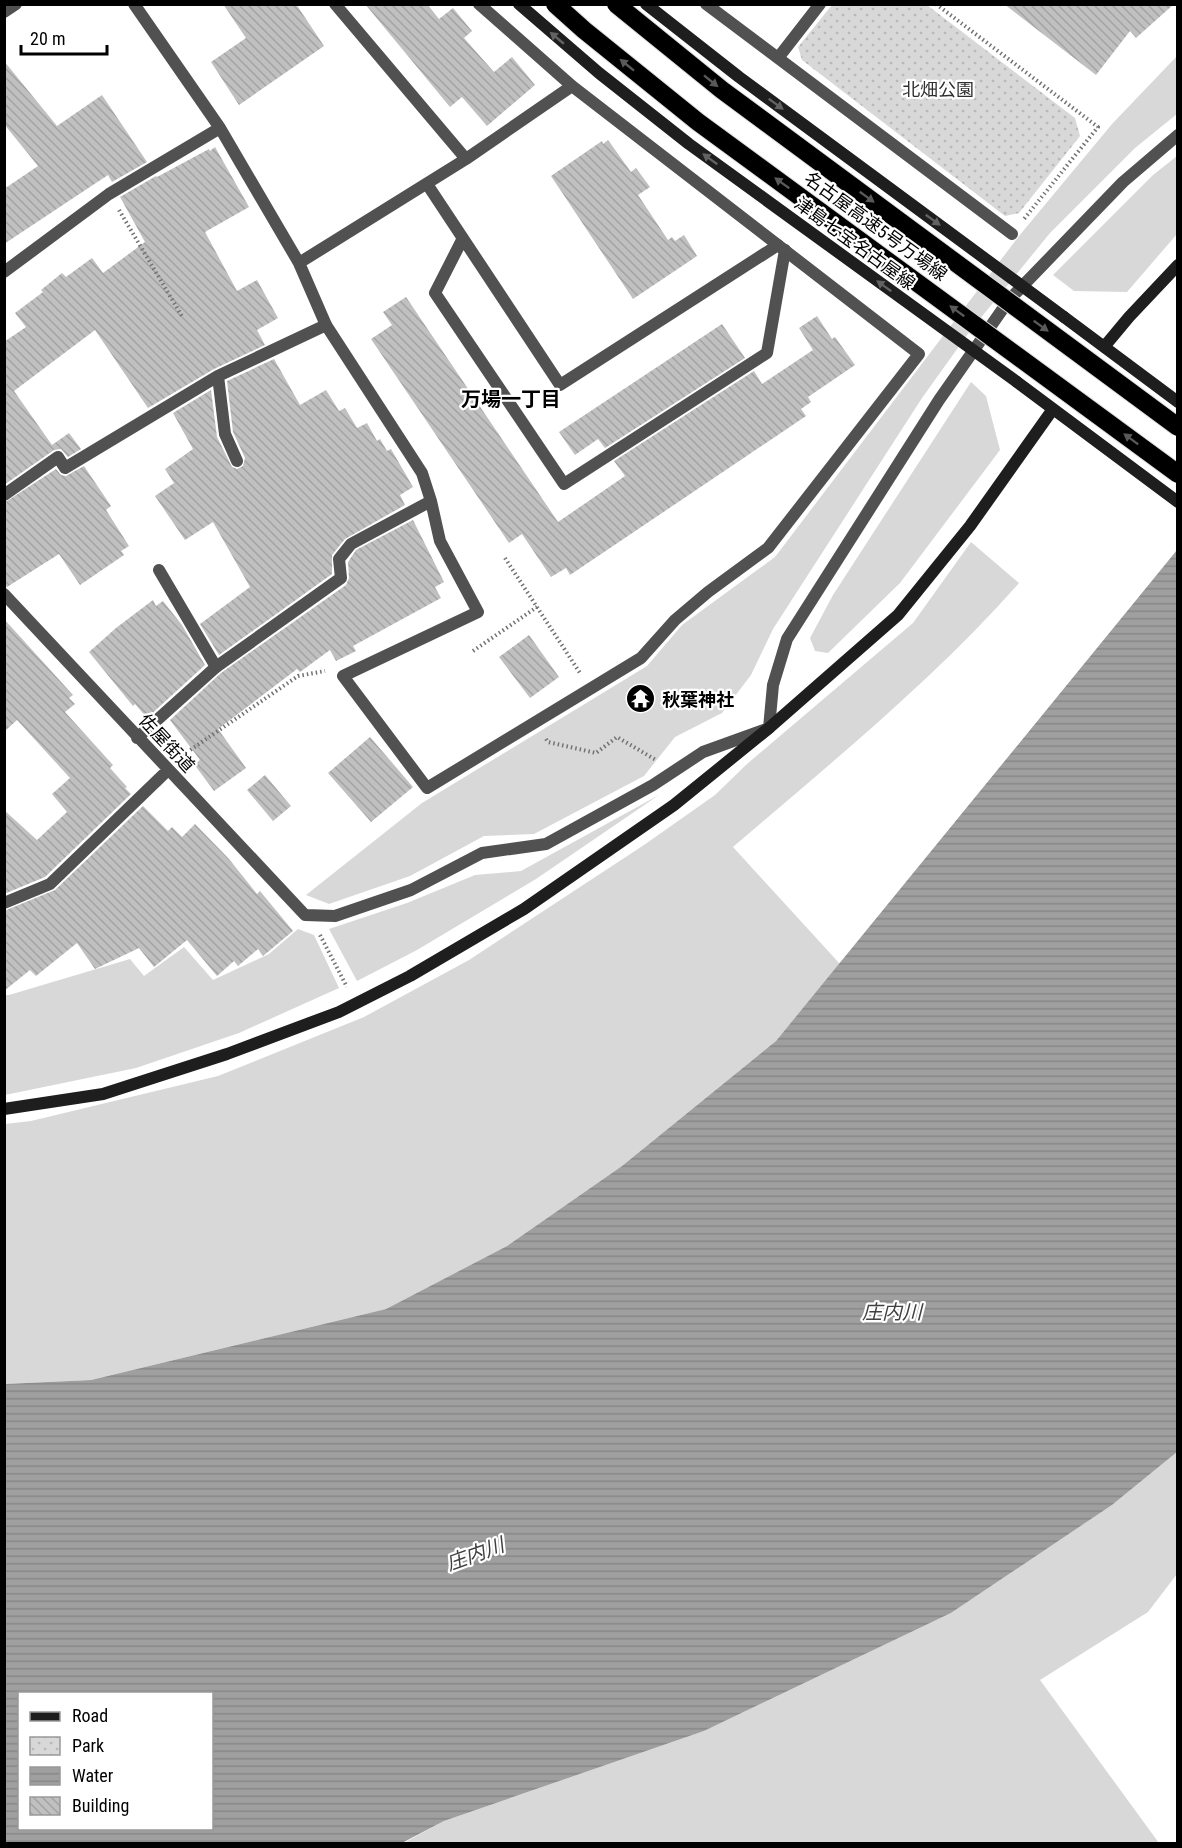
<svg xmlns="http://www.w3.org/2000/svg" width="1182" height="1848" font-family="'Roboto Condensed','Noto Sans JP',sans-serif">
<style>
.grass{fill:#d8d8d8}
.park{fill:url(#park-dots)}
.water{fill:url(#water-rules);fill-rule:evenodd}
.building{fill:url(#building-back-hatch)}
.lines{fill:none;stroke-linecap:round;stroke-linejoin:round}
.path{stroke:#737373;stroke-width:4;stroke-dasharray:1.5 3;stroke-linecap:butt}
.lane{stroke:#515151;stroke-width:12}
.street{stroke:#515151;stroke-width:12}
.secondary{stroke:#1e1e1e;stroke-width:12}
.highway-bridge-casing{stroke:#dbdbdb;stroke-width:20;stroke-linecap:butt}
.secondary-bridge{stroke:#1e1e1e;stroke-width:12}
.highway-bridge{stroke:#000;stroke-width:18}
.oneway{fill:#626262}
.oneway2{fill:#595959}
.labels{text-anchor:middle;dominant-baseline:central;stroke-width:4.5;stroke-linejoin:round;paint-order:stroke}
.park-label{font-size:18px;fill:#2f2f2f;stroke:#fff}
.street-label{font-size:18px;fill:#000;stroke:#fff}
.poi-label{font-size:18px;font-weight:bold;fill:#000;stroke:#fff;text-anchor:start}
.neighbourhood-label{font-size:20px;font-weight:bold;fill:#000;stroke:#fff}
.water-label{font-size:20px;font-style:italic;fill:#404040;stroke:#fff}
</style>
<defs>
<pattern id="park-dots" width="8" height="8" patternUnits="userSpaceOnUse" patternTransform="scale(1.5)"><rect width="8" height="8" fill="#d8d8d8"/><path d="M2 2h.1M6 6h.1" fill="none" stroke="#b8b8b8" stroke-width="1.8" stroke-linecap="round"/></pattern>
<pattern id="water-rules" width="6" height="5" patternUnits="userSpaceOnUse" patternTransform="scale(1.5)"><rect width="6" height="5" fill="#9f9f9f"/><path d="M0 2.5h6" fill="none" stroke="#878787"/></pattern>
<pattern id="building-back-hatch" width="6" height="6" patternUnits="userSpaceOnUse" patternTransform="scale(1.5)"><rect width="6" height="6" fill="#c0c0c0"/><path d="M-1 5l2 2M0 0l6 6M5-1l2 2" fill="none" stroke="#a3a3a3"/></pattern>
</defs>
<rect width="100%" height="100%" fill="#fff"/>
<path class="grass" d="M1177,56V114L1135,148L1050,233L970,331L922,398L773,629L751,675L722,713L675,737L644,776L534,834L484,836L410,876L329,904L306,895L422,803L647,666L682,625L775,557L1019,236L1112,124Z
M1177,156V234L1127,292L1074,291L1053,275L1153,175Z
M971,382L986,396L1000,450L900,583L828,653L815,651L810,638L833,595Z
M971,542L1019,583C933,680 831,763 733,847L840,964L776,1041L622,1166L507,1246L386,1309L91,1380L5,1384V1124L31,1121L218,1076L364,1017L469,960L644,845L715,795L747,764L913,623Z
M659,795L536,879L417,950L357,981L329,929L407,903L475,875L521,871Z
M298,929L314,935L339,988L239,1033L136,1068L5,1095V995H9L130,959L144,976L184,947L213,980L269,954Z
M1177,1452V1574L1148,1612L1040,1680L1159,1843L402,1844L444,1821L704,1731L951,1613L1112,1505Z"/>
<path class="park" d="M832,5H927L1075,118L1080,136L1019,213L1005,216L802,60L798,47Z"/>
<path class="water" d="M1177,550V1452L1112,1505L951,1613L704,1731L444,1821L402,1843H5V1384L91,1380L386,1309L507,1246L622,1166L776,1041ZM20,1694H212V1828H20Z"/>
<path class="building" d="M223,4H296L324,46L239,105L211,62L246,38Z
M365,4H427L439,19L453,8L472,31L464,38L494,72L512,57L535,85L487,126L462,97L450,107Z
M1004,4H1174L1136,38L1130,31L1096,75Z
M4,61L57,126L102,95L147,162L112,182L108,175L4,244V189L38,166L4,124Z
M608,140L631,172L636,168L650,187L638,195L668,240L672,237L675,241L684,235L697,256L633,299L551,176L602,141L603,144Z
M215,147L249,207L205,232L237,291L257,280L278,318L257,330L265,345L214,369L148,408L95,330L14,391L52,445L69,433L81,449L68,457L61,449L54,450L4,485V342L26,327L15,313L43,292L41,290L62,273L66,277L92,258L103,273L145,242L120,197L156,176L157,177L209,149L210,151Z
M406,297L558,522L625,476L614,461L754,371L762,384L813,350L799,328L817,316L832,339L835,337L855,365L808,397L811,402L801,409L806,416L570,575L566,568L551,577L522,534L509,543L371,339L392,325L383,312Z
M722,324L745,358L605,448L598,439L575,455L559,432Z
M274,359L300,405L326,390L339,411L345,408L357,428L367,423L377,441L380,439L387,451L391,449L413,487L400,495L405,505L345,539L332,555V574L219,655L200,624L250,587L213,522L185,540L155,496L174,483L165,469L193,449L173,413L211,390L217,437L232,467L237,469L243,466L245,458L233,432L227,381Z
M84,466L111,506L106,510L129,546L121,551L124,555L80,585L59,554L7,587L4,586V503L56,469L61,475L66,476Z
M413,520L444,582L435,587L441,598L353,646L356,651L336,661L330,650L300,672L297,669L218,729L246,768L214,791L194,764L200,760L170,720L221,673L346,585L349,578L348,562L356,550Z
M153,600L156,606L163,601L182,625L205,665L147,718L135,704L133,706L89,652L116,628Z
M4,619L73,695L69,698L75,704L65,712L113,765L110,768L127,787L125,788L131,794L45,877L4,894V810L37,840L67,812L52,794L70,778L17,720L4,732Z
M529,635L559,677L530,698L499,657Z
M370,737L413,787L371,822L328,773Z
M265,775L291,806L273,821L247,790Z
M143,806L168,831L172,827L182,837L195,824L229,859L257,894L260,891L293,931L263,956L258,949L238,966L234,961L217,976L187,940L154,967L139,948L95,969L77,943L36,976L30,970L4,991V911L55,890Z"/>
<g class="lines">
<path class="path" d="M936,4L1098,127L1024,219
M119,210L183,318
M505,558L580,673
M473,651L537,607
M546,739L548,742L596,753L617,737L656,760
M183,755L298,676L325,671
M320,935L347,987"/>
<path class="lane" d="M427,184L560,385L778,245
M463,238L435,293L564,484L767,353L785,250
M237,461L225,434L218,376L326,325
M4,495L58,457L65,468L218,376
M159,570L216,667"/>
<path class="street" d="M134,4L220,128L299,263L326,325L422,473L431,501L440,541L478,612L343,676L427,788L641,658L675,620L708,592L768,548L919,354L572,86L479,4
M706,4L1012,234
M4,12L16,4
M778,58L820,4
M466,159L572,86
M299,263L466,159L335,4
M4,272L109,194L220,128
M4,594L305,915L335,916L411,890L482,853L546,844L653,785L703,752L769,728L773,685L787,639L939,400L1009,300L1123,182L1178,135
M137,738L216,667L341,578L339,559L351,544L431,501
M4,903L50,884L168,770"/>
<path class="secondary" d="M1064,317L1178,402
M1104,347L1129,317L1178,265
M1017,382L1178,502
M4,1109L103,1094L227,1054L339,1012L410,976L524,909L674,805L769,728L898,615L970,526L1053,409"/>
<defs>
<path id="highway-bridge" d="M555,4L584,30L698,122L1178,474
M616,4L722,90L1178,427"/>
</defs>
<use href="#highway-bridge" class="highway-bridge-casing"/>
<path class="secondary-bridge" d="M519,4L599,73L689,144L1017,382
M646,4L739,77L1064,317"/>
<use href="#highway-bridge" class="highway-bridge"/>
</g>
<defs><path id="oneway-solid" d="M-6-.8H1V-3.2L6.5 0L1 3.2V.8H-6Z" transform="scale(1.5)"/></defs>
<g class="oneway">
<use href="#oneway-solid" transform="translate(557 38) rotate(-140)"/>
<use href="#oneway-solid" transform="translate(776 104) rotate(36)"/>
<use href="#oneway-solid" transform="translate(710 159) rotate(-144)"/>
<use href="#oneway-solid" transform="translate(933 220) rotate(36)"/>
<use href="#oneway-solid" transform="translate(884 286) rotate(-144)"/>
</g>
<g class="oneway2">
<use href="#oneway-solid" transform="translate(627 65) rotate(-141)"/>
<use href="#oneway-solid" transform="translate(711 81) rotate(39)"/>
<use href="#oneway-solid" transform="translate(782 183) rotate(-144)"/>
<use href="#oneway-solid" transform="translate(867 197) rotate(36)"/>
<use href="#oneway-solid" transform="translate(957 311) rotate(-144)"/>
<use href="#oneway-solid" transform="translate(1041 326) rotate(36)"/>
<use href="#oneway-solid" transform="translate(1131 439) rotate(-143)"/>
</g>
<defs>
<symbol id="temple-disc" viewBox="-11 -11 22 22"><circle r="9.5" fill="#000" stroke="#fff"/><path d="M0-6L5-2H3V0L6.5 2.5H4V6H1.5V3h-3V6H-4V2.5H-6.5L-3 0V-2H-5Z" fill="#fff"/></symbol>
</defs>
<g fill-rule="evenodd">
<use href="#temple-disc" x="624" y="682" width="33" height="33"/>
</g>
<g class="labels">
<g class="park-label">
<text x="938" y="89">北畑公園</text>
</g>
<g class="street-label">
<text transform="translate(876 226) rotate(36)">名古屋高速5号万場線</text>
<text transform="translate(855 243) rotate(36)">津島七宝名古屋線</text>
<text transform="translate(167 743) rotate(47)">佐屋街道</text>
</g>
<g class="poi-label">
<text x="662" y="699">秋葉神社</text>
</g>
<g class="neighbourhood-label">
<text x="511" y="399">万場一丁目</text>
</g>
<g class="water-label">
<text x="892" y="1312">庄内川</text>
<text transform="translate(475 1554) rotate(-20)">庄内川</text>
</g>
</g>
<rect width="1182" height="1848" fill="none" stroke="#000000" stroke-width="12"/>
<rect x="18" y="1692" width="195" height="138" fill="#ffffff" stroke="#999999" stroke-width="1.5"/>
<rect x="30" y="1712" width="30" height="9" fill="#1e1e1e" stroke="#999999" stroke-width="1.5"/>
<text x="72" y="1722" font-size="18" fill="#000000">Road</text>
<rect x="30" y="1737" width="30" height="18" fill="url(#park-dots)" stroke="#999999" stroke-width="1.5"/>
<text x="72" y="1752" font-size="18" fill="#000000">Park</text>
<rect x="30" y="1767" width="30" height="18" fill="url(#water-rules)" stroke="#999999" stroke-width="1.5"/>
<text x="72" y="1782" font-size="18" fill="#000000">Water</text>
<rect x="30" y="1797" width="30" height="18" fill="url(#building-back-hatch)" stroke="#999999" stroke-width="1.5"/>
<text x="72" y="1812" font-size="18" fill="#000000">Building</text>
<path d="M21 45v9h86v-9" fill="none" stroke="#000000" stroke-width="3"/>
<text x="30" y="45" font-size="18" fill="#000000" stroke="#ffffff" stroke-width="4.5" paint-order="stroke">20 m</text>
</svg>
